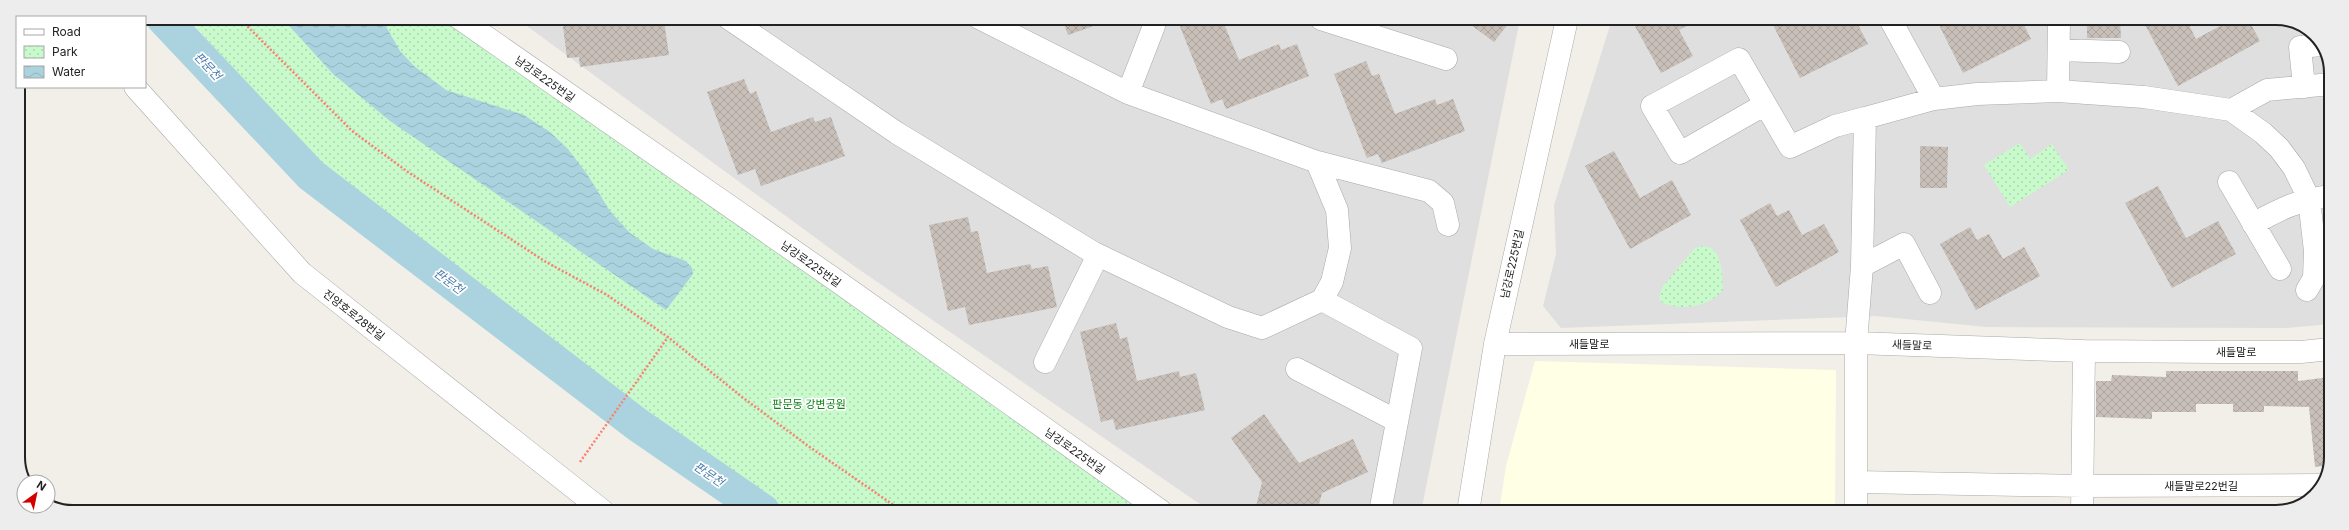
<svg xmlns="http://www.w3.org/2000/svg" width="2349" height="530" font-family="Inter,'Noto Sans KR',sans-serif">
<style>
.residential{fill:#e0dfdf}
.education{fill:#ffffe5}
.park{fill:url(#park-dots)}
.water{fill:url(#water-waves)}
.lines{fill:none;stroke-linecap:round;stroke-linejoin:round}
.river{stroke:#aad3df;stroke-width:34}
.building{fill:url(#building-cross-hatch)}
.minor-casing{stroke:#a9a9a9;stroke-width:23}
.path{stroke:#fa8072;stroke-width:2.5;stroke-dasharray:2 2;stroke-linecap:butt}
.minor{stroke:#fff;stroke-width:22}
.labels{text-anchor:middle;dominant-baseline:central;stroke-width:3.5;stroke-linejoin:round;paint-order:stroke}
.street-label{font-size:11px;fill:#222;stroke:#fff}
.park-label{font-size:11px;fill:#0c8416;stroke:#fff}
.water-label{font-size:12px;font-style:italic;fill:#4a7aab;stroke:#fff}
.rim{fill:none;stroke:#222;stroke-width:2}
</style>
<defs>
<pattern id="park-dots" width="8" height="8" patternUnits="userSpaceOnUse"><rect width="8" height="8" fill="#c8facc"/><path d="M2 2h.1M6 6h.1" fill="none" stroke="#acd6af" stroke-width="1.8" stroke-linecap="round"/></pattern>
<pattern id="water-waves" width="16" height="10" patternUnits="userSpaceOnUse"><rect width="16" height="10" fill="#aad3df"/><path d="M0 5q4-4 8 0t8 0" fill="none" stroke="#92b5bf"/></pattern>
<pattern id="building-cross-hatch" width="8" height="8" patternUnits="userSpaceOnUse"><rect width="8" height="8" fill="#c7bfb8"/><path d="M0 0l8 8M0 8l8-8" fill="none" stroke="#aba49e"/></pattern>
</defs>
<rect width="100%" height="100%" fill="#f2efe9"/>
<path class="residential" d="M516,18L1520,19L1421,512L1210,511L854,266Z
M1612,19H2287L2317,37L2331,69L2330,324L2287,328L1987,327L1875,316L1561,328L1543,306L1556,254L1554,205Z"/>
<path class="education" d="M1535,361L1836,370L1835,512H1499L1506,466Z"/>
<path class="park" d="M188,18H446L1147,511H775L365,216Z
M2020,143L2030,159L2052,144L2069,170L2010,207L1984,165Z
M1702,246C1724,247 1721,272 1723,290C1711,307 1676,313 1659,300L1662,287L1695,248Z"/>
<path class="water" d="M282,18H381L400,51L414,66L446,90L524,115L550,132L568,149L587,174L610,211L630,233L653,249L686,261L692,268L693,274L666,310L390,121L333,74Z"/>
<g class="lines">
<path class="river" d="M163,18L311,175L638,425L763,511"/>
</g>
<path class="building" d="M562,18H597V23L634,18H647L648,23L664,21L669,55L580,67L579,57L567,58Z
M1062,18L1108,19V21L1068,35Z
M1177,19H1222L1239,60L1279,44L1281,50L1297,44L1309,76L1226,109L1222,99L1211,104Z
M1463,19H1512L1494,42Z
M1631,19H1700L1679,30L1693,56L1661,73Z
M1770,19H1806L1809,25L1822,19H1855L1868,44L1800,78Z
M1936,19H2021L2031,39L1963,73Z
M2087,19H2120L2121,38H2087Z
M2142,19H2186L2196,39L2233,19H2248L2260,41L2178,86Z
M1366,61L1372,76L1379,74L1395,114L1435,99L1437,105L1453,99L1465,131L1382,163L1378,154L1367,158L1334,74Z
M744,79L750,94L756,91L771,132L813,117L815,122L831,117L845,156L761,186L755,169L738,175L707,92Z
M1920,146L1948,147L1947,188H1920Z
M1614,151L1640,198L1672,180L1691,215L1630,249L1585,166Z
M2158,186L2186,238L2218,221L2236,254L2172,288L2125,203Z
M1770,203L1777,216L1789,210L1802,235L1824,224L1839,252L1776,287L1740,220Z
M968,217L971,232L978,231L987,273L1030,264L1032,269L1048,266L1057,307L969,325L965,307L948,311L929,225Z
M1970,227L1977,240L1989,234L2003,259L2024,247L2040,276L1976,310L1940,244Z
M1116,323L1120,339L1127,337L1137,381L1179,371L1180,377L1196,373L1205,410L1116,430L1113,419L1101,422L1080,332Z
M2166,371H2298V381L2330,377V465L2315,467L2309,407L2264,406V412H2233V404H2196V412H2152V419L2096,417V381H2111L2112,375L2166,377Z
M1264,414L1299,463L1353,439L1368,472L1322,493L1317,512L1255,511L1262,482L1231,438Z"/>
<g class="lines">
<defs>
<path id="minor" d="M459,18L837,281L1161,511
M728,18L897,133L1094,253L1228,317L1262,328L1322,300L1332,282L1340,248L1337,210L1317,162L1128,93L979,18
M1321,19L1446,59
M1890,19L1934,99
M2059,19L2058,91L2144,97L2231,110L2263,133L2279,148L2294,168L2309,199L2315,251L2314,278L2307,290
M2059,50L2119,52
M135,87L302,273L603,511
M2304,87L2300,47L2321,45
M1128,93L1154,26
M1764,105L1680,153L1652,106L1739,59L1790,147L1835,126L1865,118
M2231,110L2267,90L2331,84
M1317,162L1429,191L1443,203L1448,225
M2229,182L2280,269
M2253,224C2282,208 2298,200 2331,196
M1862,266L1904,244L1930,293
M1322,300L1411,348L1380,512
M1495,344L1856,343L2084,351L2217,352H2301L2330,349
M1045,362L1098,255
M1297,369L1397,421
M1856,482L2083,486L2319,485
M1468,512L1495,344L1567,19
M1856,512V343L1862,266L1865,118L1934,99L1977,94L2058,91
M2082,512L2084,351"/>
</defs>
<use href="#minor" class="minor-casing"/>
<path class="path" d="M239,18L352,131L408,172L546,262L607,295L668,337L742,397L811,448L902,511
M580,462L668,337"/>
<use href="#minor" class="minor"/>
</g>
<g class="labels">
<g class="street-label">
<text transform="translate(545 79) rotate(35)">남강로225번길</text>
<text transform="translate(811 264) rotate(35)">남강로225번길</text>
<text transform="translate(1512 264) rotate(-77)">남강로225번길</text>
<text transform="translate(354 315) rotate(38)">진양호로28번길</text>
<text x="1589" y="344">새들말로</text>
<text transform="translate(1912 345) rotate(2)">새들말로</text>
<text x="2236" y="352">새들말로</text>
<text transform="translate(1075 451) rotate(35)">남강로225번길</text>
<text x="2201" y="486">새들말로22번길</text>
</g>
<g class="park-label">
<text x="809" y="404">판문동 강변공원</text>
</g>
<g class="water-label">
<text transform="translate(208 66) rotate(47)">판문천</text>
<text transform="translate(449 281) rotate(37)">판문천</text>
<text transform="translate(709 474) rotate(35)">판문천</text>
</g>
</g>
<path d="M0 0H2349V530H0ZM73 25H2276A48 48 0 0 1 2324 73V457A48 48 0 0 1 2276 505H73A48 48 0 0 1 25 457V73A48 48 0 0 1 73 25Z" fill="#ededed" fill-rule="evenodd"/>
<path class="rim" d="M73 25H2276A48 48 0 0 1 2324 73V457A48 48 0 0 1 2276 505H73A48 48 0 0 1 25 457V73A48 48 0 0 1 73 25Z"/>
<rect x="16" y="16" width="130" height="72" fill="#ffffff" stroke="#a7a7a7"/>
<rect x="24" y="29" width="20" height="6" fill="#ffffff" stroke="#a7a7a7"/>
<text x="52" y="36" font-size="12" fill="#222222">Road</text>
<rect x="24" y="46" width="20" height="12" fill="url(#park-dots)" stroke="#a7a7a7"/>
<text x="52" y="56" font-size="12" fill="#222222">Park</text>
<rect x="24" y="66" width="20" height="12" fill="url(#water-waves)" stroke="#a7a7a7"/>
<text x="52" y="76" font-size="12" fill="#222222">Water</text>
<g transform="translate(36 494) rotate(33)"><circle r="19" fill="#ffffff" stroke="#a7a7a7"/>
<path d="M0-3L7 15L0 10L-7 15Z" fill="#d40000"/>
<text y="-6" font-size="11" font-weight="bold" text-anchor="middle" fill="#222222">N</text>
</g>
</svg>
